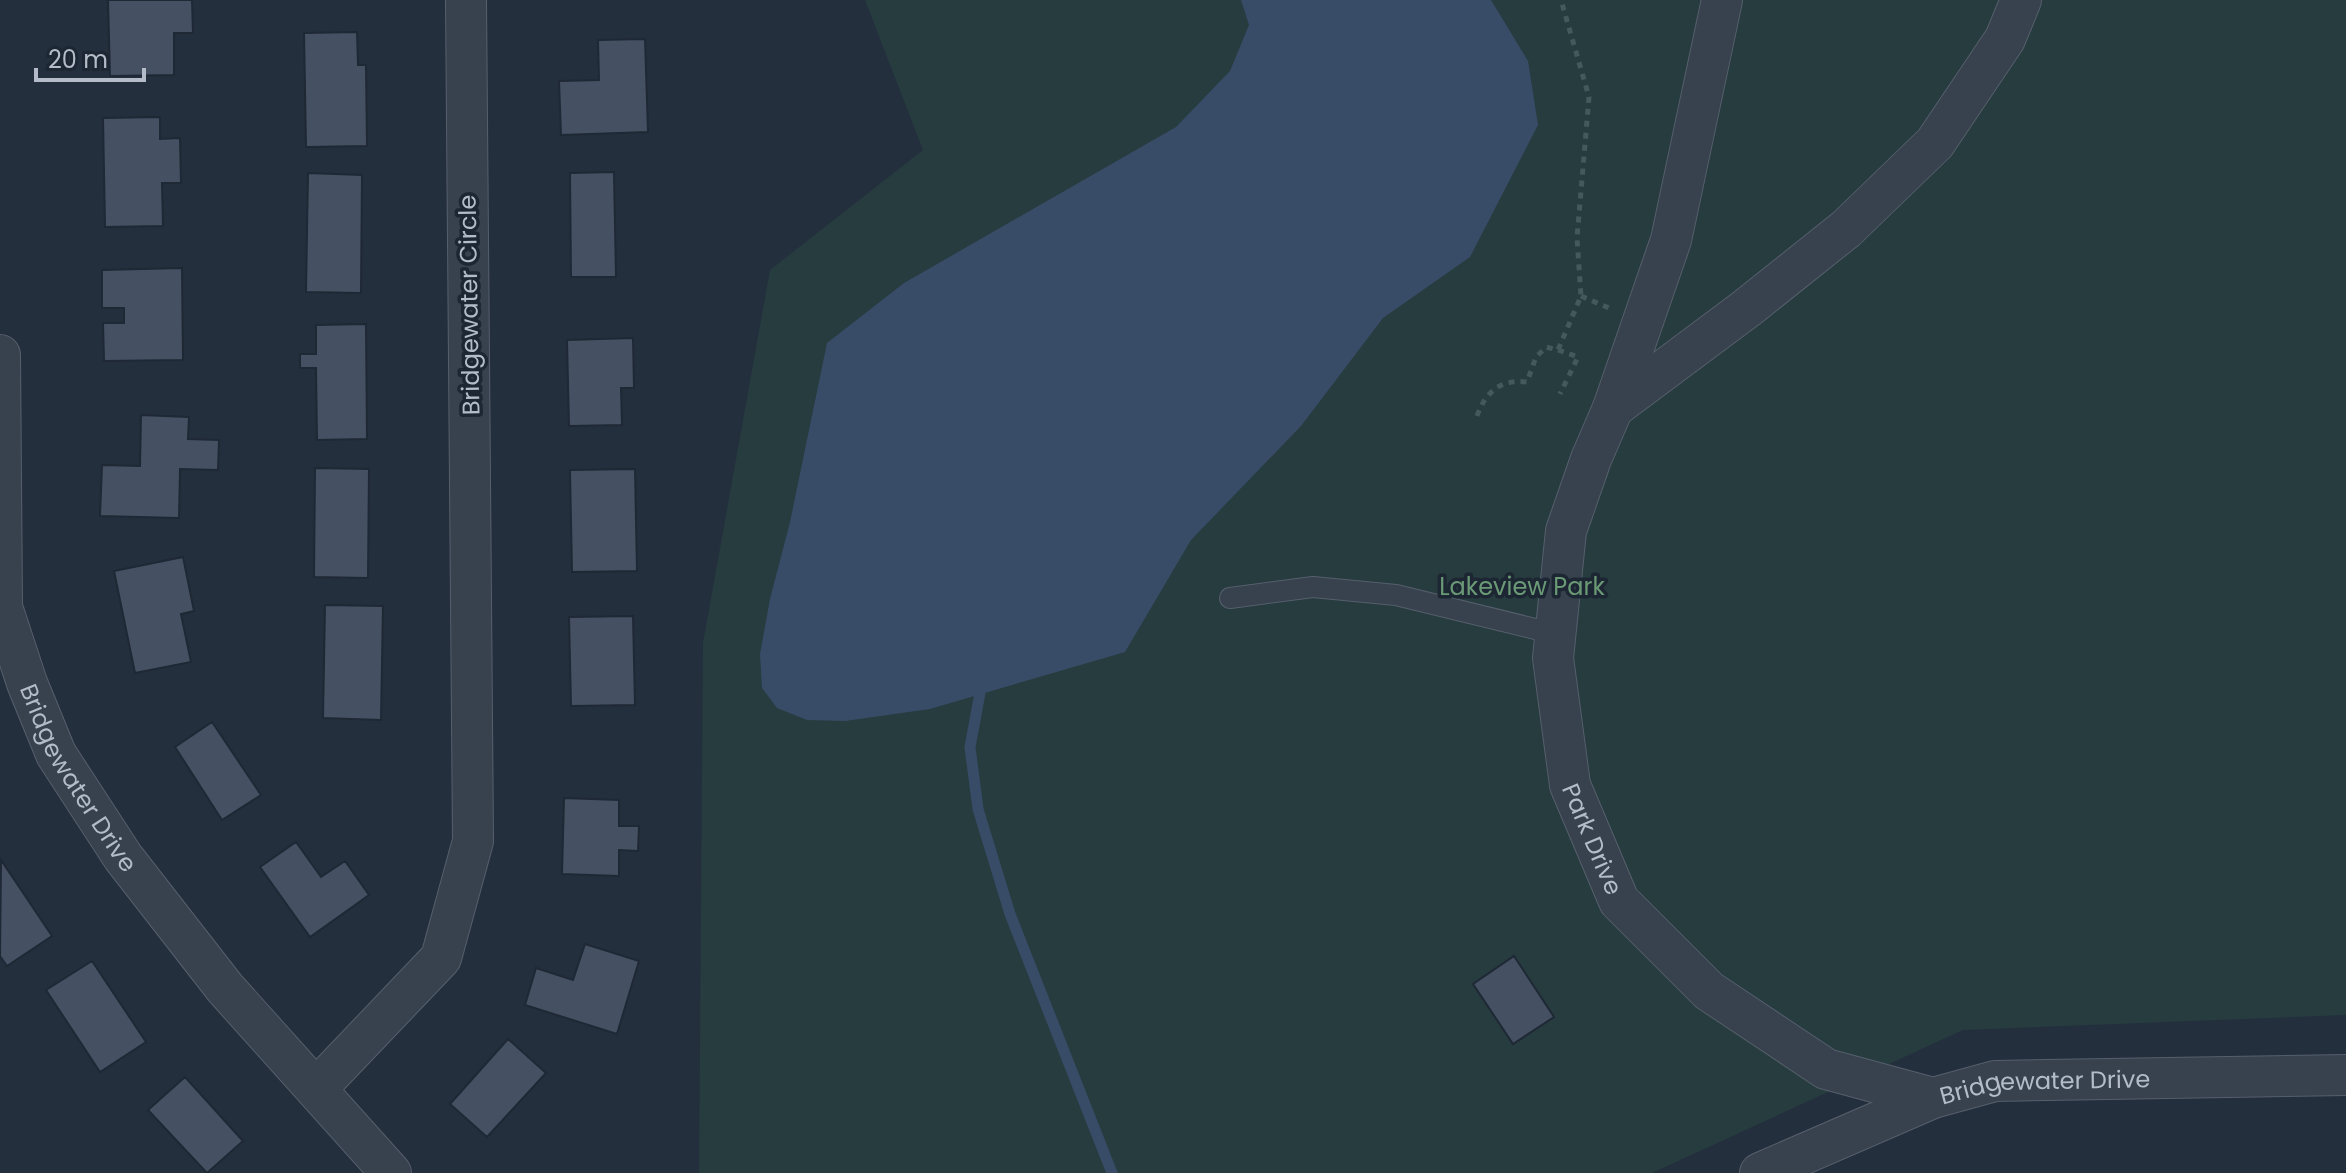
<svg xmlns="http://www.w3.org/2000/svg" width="2346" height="1173" font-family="Poppins,sans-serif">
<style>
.green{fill:#263c3f}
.water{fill:#394c67}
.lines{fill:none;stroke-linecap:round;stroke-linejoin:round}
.stream{stroke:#394c67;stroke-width:11}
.building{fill:#455162;stroke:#1f2835;stroke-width:2}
.lane-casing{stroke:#565f6c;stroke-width:22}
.street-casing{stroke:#565f6c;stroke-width:42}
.path{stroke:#44595c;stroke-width:5;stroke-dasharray:6 6;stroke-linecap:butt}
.lane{stroke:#38414e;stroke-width:20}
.street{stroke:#38414e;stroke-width:40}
.labels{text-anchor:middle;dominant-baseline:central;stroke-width:7;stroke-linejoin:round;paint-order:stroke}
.street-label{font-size:24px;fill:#b4bcc9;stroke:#1d2633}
.park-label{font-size:24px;fill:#6b9a76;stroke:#1d2633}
</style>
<rect width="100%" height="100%" fill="#242f3e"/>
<path class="green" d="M865,0H2346V1015L1963,1030L1652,1173H699L703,643L770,270L923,150Z"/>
<path class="water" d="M1241,0H1491L1528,61L1538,125L1470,257L1383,318L1301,426L1191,540L1125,652L930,709L845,721L807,720L777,708L762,688L760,654L770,599L790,522L827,343L904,283L1176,127L1230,71L1249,25Z"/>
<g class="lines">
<path class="stream" d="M980,693L970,747L978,809L1010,914L1112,1173"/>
</g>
<path class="building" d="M108,0H192L193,33H174V75L110,76Z
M357,32L358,65H366L367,146L306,147L304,33Z
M645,39L648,132L561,135L559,81L599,80L598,40Z
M160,117V139L180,138L181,183H162L163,226L105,227L103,118Z
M614,172L616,277H571L570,173Z
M308,173L362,175L361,293L306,292Z
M182,268L183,360L104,361L103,323H124V308H102V270Z
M366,324L367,439L317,440L316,368H300V354H316V325Z
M633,338L634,388H621L622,425L569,426L567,340Z
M141,415L189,417L188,439L219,440L218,470L180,469L179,518L100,516L102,465L140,466Z
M315,468L369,469L368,578L314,577Z
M635,469L637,571L572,572L570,470Z
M183,557L194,611L181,614L191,662L135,673L114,571Z
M325,605L383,606L381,720L323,718Z
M633,616L635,705L571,706L569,617Z
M212,722L261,795L222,820L175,747Z
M564,798L619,800V826H639L638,851L619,850V876L562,874Z
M296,842L321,877L345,861L369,895L310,937L260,867Z
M1,860L52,936L7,966L0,956Z
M585,944L639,961L617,1034L525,1005L536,968L573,980Z
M1514,956L1554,1017L1513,1044L1473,984Z
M92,961L146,1042L100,1072L46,990Z
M508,1039L546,1073L487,1137L450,1104Z
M185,1077L243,1141L207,1173L148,1110Z"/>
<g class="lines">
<defs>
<path id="lane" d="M1230,598L1313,587L1396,595L1556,634"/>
<g id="street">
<path d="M1722,0L1671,240L1613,408L1747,308L1846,229L1935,143L2005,39L2021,0"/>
<path id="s1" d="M0,355L2,607L27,683L56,754L123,857L225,988L391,1173"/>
<path id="s2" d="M1613,408L1591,459L1566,531L1553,658L1570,785L1619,901L1709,991L1826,1069L1933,1098"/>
<path d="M317,1088L441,958L473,841L466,0"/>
<path id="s3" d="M1760,1173L1933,1098L1995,1081L2346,1075"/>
</g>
</defs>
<use href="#lane" class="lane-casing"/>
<use href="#street" class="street-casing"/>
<path class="path" d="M1581,296L1609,308
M1558,350L1578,357L1560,394
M1477,416C1486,391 1501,379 1527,382L1536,357L1546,347L1558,350L1581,296L1577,238L1589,97L1561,0"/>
<use href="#lane" class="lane"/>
<use href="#street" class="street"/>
</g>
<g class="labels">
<g class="street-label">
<text transform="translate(469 305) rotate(-91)">Bridgewater Circle</text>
<text stroke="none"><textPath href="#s1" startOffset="440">Bridgewater Drive</textPath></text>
<text stroke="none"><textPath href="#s2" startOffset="446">Park Drive</textPath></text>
<text stroke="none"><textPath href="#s3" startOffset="302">Bridgewater Drive</textPath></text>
</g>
<g class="park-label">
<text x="1522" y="586">Lakeview Park</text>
</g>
</g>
<path d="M36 68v12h108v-12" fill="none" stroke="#b4bcc9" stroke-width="4"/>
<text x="48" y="68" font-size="24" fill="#b4bcc9" stroke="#1d2633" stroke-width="6" paint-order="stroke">20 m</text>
</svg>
